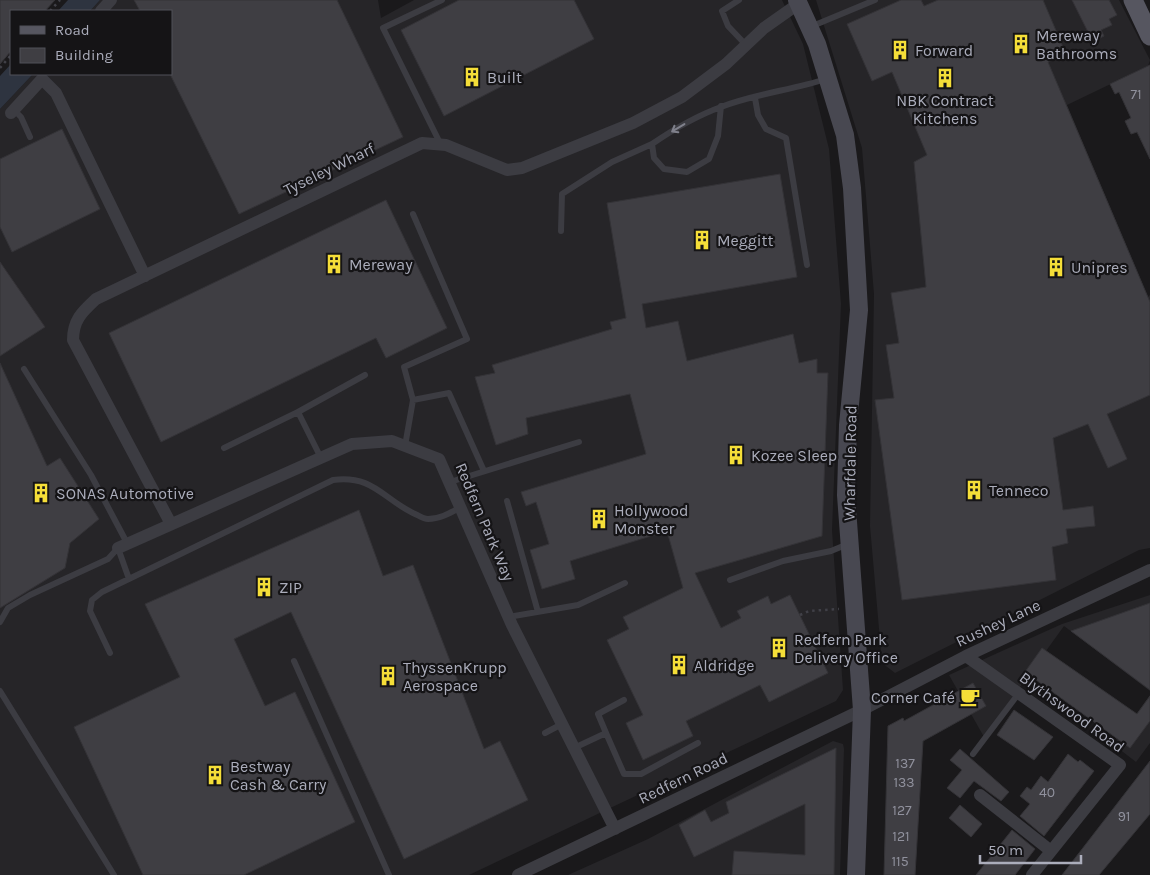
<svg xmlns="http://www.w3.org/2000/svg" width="1150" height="875" font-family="Karla,sans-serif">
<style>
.built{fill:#262528}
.water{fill:#2e3440}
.building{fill:#3f3e43;stroke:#343337}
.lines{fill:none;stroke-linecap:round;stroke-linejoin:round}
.path{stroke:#404047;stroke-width:2.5;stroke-dasharray:2.5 4;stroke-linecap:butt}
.service{stroke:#3c3c42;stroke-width:6}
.minor{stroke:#3c3c42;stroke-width:12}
.secondary{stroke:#484851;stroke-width:18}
.primary{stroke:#565660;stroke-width:19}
.oneway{stroke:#7f808b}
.labels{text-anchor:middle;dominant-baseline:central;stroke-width:4.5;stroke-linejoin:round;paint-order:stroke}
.number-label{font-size:14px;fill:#90919d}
.poi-label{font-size:16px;fill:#abadbb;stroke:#151416;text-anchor:start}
.street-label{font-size:16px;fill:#abadbb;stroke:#151416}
</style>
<rect width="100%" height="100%" fill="#1a191b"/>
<path class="built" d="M100,0H378L381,18L414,0H782L803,44L829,149L841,304L832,530L843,690L836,701L469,875H0V109L33,74H171V11H90Z
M816,0H1119L1150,60L1148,66L1067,105L1148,297L1150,295V548L1139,550L895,673L882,663L870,526L874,294L862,148Z
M1150,595V691L1064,626L984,737L949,675L1062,624Z
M1150,695V743L1136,762L1114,745Z
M833,741L843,744L844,749L840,875H568L648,839Z"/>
<path class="water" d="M68,0H100L90,11H58Z
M11,64V74H33L0,109V76Z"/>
<path class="building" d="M0,0H55L45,11H11V51L0,64Z
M134,0H337L403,137L239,214L171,76V11H140Z
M459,0H574L594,39L444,116L401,30Z
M901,0H921L924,6L938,0H1043L1066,54L1048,62L1150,302V395L1107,414L1127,459L1108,468L1088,424L1053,438L1063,510L1093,506L1095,526L1066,529L1068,543L1052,547L1056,580L902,600L875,400L894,398L886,345L899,343L891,293L926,287L914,162L927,155L892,72L872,81L847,24Z
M1072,0H1109L1117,15L1109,19L1112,25L1101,30L1104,36L1093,42Z
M1150,65V159L1137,132L1131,134L1125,121L1131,118L1119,92L1115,94L1110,84Z
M62,129L100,209L12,252L0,227V159Z
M780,174L797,277L642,304L646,328L678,321L687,361L793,334L799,363L817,359V373H828L822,536L695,573L721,628L741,618L737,611L768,596L771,604L790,595L828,673L769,702L760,685L686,721L693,736L643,760L626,723L643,715L607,640L629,629L623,617L683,588L667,531L570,561L575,579L542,589L530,550L549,544L536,502L526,506L521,492L646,454L630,394L526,418L528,434L496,445L475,377L495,373L492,365L612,329L610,322L626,318L607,203Z
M386,200L447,328L386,358L376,338L161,442L109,333Z
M0,262L45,327L0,356Z
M0,363L47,466L60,458L99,519L70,543L65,568L0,608Z
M359,510L383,576L413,565L484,749L500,741L528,800L404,859L291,612L234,639L265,706L295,692L355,822L244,875H143L74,727L180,677L145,604Z
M1150,603V690L1071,631Z
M1042,648L1137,714L1150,696V721L1130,748L1025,672Z
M973,683L986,706L923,741L915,875H884L888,726L903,718L904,721Z
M1014,710L1053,737L1034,760L997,735Z
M836,748L834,875H732L734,851L805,855V804L694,857L679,825L705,810L711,822L729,813L726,802Z
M960,749L1009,792L1001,801L974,781L960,798L947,788L962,770L950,760Z
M1068,754L1078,762L1080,760L1094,771L1044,836L1020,816L1030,804L1020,796L1027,787L1031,790L1041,776L1048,782Z
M1150,761V814L1145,820L1099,875H1062Z
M960,805L982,824L971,837L949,818Z
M1012,830L1035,849L1015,875H976Z"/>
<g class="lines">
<path class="path" d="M50,11L60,0
M0,68L11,55
M800,615L809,611L839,609"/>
<path class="service" d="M739,0L722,11L728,26L746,45
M810,27L875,0
M755,98L758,115L766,129L786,138L807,265
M721,106L718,136L709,159L687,172L664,169L654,158L652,144C674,129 696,116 721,107C754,94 792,90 826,79
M14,110L21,117L30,137
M440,143L383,28L442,0
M561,231L562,194L612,162L652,144
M24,369L91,475L127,543
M413,400L449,393L484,471
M298,412L365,375
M405,446L413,400L404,367L467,339L413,214
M224,448L298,412L321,458
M450,482L579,442
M507,501L538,612
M118,548L129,579
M730,580L783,561L831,551L848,544
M508,617L578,605L625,583
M0,622L8,608L30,595L108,559L118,548
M110,653L90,611L92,600L102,592L333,480C373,475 382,498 413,513C418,515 423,519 428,519C440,519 450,513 461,507
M294,661L389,875
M0,691L114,875
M545,733L562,724
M606,733L598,714L624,700
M574,748L606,733L624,774H641L698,743
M973,754L1019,693"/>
<path class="minor" d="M101,11L111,0
M11,113L42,79L56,93L145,276
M171,524L73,340C73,320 82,312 96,299L422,143L446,145L507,170L522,168L633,123L682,97L726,64L764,28L798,4
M118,548L352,444L392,441L439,459L512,625L615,829
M966,656L1120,765L1032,875
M980,795L1051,851
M518,875L862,710L966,656L1150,570"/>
<path class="secondary" d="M797,0L817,44L845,135L852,188L859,310L848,425L846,495L862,710L856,875"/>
<path class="primary" d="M1133,0L1150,36"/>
</g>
<defs><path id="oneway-shaft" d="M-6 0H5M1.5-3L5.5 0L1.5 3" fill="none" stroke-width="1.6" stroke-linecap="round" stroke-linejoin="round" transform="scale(1.25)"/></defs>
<use class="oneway" href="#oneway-shaft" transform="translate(678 128) rotate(149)"/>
<defs>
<symbol id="building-bare" viewBox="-9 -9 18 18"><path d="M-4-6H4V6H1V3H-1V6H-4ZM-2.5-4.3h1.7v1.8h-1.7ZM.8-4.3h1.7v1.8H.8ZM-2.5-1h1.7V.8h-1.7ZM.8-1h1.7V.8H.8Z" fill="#f5de38" stroke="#151416" stroke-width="2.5" paint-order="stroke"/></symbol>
<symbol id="cafe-bare" viewBox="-9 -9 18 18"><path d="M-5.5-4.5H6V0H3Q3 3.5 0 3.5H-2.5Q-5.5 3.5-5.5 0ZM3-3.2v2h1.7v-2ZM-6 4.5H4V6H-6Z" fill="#f5de38" stroke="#151416" stroke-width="2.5" paint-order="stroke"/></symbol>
</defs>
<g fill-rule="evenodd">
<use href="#building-bare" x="1007" y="30" width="28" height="28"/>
<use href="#building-bare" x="886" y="36" width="28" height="28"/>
<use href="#building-bare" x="458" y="63" width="28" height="28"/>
<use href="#building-bare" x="931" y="64" width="28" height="28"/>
<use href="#building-bare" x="688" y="226" width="28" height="28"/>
<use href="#building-bare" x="320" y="250" width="28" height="28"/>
<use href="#building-bare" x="1042" y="253" width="28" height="28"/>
<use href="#building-bare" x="722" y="441" width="28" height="28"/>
<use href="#building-bare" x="960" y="476" width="28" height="28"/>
<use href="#building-bare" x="27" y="479" width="28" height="28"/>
<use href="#building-bare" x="585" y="505" width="28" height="28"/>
<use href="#building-bare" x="250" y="573" width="28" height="28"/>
<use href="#building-bare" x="765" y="634" width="28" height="28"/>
<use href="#building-bare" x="665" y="651" width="28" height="28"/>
<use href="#building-bare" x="374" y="662" width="28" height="28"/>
<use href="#cafe-bare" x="956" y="683" width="28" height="28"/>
<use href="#building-bare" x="201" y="761" width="28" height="28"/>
</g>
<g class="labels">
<g class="number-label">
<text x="1136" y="94">71</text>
<text x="905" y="763">137</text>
<text x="904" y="782">133</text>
<text x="1047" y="792">40</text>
<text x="902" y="810">127</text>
<text x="1124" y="816">91</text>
<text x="901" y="836">121</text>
<text x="900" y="861">115</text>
</g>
<g class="poi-label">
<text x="1036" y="35">Mereway<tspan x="1036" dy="18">Bathrooms</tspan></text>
<text x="915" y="50">Forward</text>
<text x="487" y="77">Built</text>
<text x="945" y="100" text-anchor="middle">NBK Contract<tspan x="945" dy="18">Kitchens</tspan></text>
<text x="717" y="240">Meggitt</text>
<text x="349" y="264">Mereway</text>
<text x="1071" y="267">Unipres</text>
<text x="751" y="455">Kozee Sleep</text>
<text x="989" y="490">Tenneco</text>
<text x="56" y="493">SONAS Automotive</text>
<text x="614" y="510">Hollywood<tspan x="614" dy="18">Monster</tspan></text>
<text x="279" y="587">ZIP</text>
<text x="794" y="639">Redfern Park<tspan x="794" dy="18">Delivery Office</tspan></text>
<text x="694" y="665">Aldridge</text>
<text x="403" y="667">ThyssenKrupp<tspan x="403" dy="18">Aerospace</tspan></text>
<text x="955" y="697" text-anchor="end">Corner Café</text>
<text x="230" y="766">Bestway<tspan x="230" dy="18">Cash &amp; Carry</tspan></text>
</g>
<g class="street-label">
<text transform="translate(329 169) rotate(-26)">Tyseley Wharf</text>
<text transform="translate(850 463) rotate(-89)">Wharfdale Road</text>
<text transform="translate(485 522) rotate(67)">Redfern Park Way</text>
<text transform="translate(998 623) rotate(-25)">Rushey Lane</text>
<text transform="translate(1072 712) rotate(36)">Blythswood Road</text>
<text transform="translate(683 778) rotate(-26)">Redfern Road</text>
</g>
</g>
<rect x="10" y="10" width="162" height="65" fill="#151416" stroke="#515158"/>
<rect x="20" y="26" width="25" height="8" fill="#565660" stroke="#515158"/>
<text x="55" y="35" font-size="15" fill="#abadbb">Road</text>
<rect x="20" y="48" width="25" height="15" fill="#3f3e43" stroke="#515158"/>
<text x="55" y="60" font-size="15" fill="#abadbb">Building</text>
<path d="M980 855v8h101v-8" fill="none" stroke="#abadbb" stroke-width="2.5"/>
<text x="988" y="855" font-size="15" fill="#abadbb" stroke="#151416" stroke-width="4" paint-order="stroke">50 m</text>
</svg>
